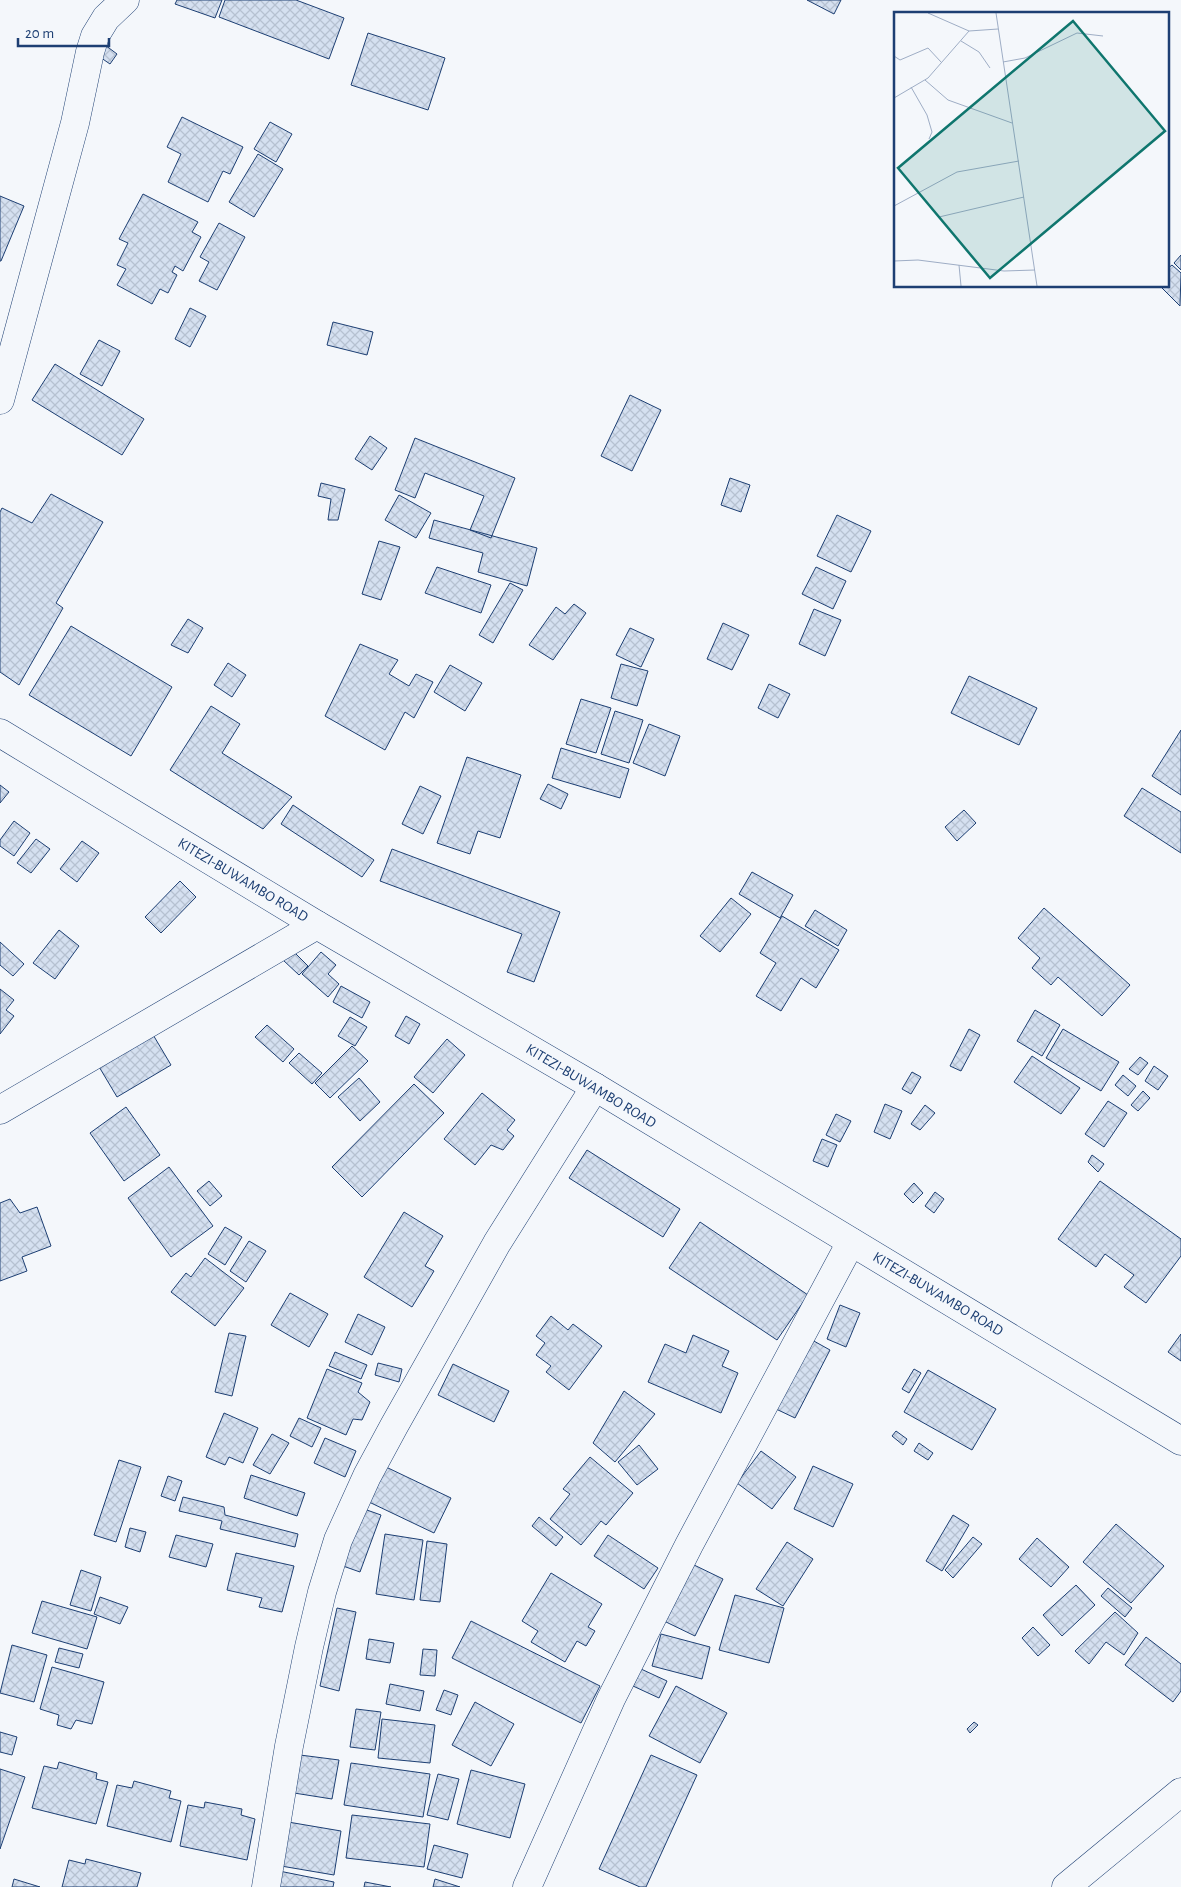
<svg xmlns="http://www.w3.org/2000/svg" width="1181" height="1887" font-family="'Alegreya Sans',sans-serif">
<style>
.building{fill:url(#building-cross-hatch);stroke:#1d3f73}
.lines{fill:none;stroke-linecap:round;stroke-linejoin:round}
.minor-casing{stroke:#1d3f73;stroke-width:29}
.tertiary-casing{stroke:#1d3f73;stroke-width:29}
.minor{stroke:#f4f7fb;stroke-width:28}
.tertiary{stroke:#f4f7fb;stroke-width:28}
.labels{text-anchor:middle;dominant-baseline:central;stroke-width:4;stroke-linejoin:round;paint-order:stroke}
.street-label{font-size:15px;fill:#1d3f73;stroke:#f4f7fb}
.inset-road{fill:none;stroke:#9eadc5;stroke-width:1}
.view{fill:#0f766e;fill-opacity:0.15;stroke:#0f766e;stroke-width:2.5}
.inset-edge{fill:none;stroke:#1d3f73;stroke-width:2.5}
</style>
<defs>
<pattern id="building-cross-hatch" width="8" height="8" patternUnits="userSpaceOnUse" patternTransform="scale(1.25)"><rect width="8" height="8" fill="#d5e0f0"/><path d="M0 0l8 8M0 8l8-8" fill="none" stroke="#b6c1d1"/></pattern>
</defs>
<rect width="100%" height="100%" fill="#f4f7fb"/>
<path class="building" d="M177,0H222L215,18L175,4Z
M225,0H296L344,18L329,59L219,17Z
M807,0H841L834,14Z
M368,33L445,58L428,110L351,85Z
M101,42L117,54L110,64L94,53Z
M182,117L243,147L230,174L223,171L208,202L168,182L181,154L167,147Z
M270,122L292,134L276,162L254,149Z
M258,154L283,169L254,217L229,202Z
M143,194L198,222L192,232L201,237L183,271L175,266L172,272L177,275L168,293L160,289L152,304L117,285L126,269L117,265L128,243L119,239Z
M0,196L24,206L1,261H0Z
M219,223L245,237L217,290L199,281L209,262L200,257Z
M1181,255V270L1174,263Z
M1172,265L1181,273L1180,306L1160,286H1167V269Z
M190,308L206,316L190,347L175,339Z
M333,322L373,332L367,355L327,345Z
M99,340L120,351L102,386L80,374Z
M55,364L144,419L122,455L32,400Z
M630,395L661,410L632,471L601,456Z
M370,436L387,448L372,470L355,459Z
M415,438L515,478L491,538L470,530L484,496L425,473L415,498L395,490Z
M730,478L750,485L741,512L721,505Z
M321,483L345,489L338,520H328L331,499L318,496Z
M51,494L103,522L56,603L63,608L19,685L0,672V512L2,508L32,523Z
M399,495L431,513L416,538L385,520Z
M837,515L871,531L851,572L817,556Z
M434,520L537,548L527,586L478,572L483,553L429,538Z
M379,541L400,547L381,600L362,594Z
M437,567L491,585L481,613L425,593Z
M816,567L846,581L833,609L802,594Z
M510,583L523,590L493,643L479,635Z
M574,604L586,613L553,660L529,645L556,607L565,614Z
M814,609L841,620L825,656L799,644Z
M188,619L203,628L188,653L171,645Z
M723,623L749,635L732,670L707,659Z
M71,626L172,687L131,756L29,695Z
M630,628L654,639L641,667L616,655Z
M360,644L398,660L389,674L409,686L416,674L433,682L414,718L405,712L385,750L325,716Z
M228,663L246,675L232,697L214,685Z
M621,664L648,671L637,706L611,698Z
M450,665L482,683L465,711L434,692Z
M969,676L1037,708L1019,745L951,713Z
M769,684L790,694L778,718L758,708Z
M581,699L611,708L596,753L566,744Z
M211,706L240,724L222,753L292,797L263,829L170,770Z
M615,711L643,720L629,763L601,754Z
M649,724L680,736L665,776L633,763Z
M1181,730V795L1152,776Z
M561,748L629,769L620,798L552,778Z
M467,757L521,775L500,838L478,831L470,854L437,843Z
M548,784L568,794L561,809L540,799Z
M0,785L9,792L0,803Z
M420,786L441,796L423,834L402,824Z
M1142,788L1181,812V853L1124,816Z
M293,805L374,860L362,877L281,824Z
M964,810L976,823L957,841L945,827Z
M14,821L30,833L14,856L0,846V840Z
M36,839L50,849L31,873L17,863Z
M82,841L99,853L77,882L60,869Z
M392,849L560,912L534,982L507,972L522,934L380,881Z
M752,872L793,895L780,918L739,894Z
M180,881L196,897L161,933L145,917Z
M731,898L751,914L720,952L700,936Z
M1044,908L1130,985L1102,1016L1058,977L1051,985L1032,968L1040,958L1018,938Z
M815,910L847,930L838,946L805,926Z
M782,916L839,950L816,988L801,978L781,1011L756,996L776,963L760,953Z
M59,930L79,946L55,979L33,963Z
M0,942L24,964L13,976L0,965Z
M292,950L308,966L299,975L283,960Z
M321,952L336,965L328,974L339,984L328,997L302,974Z
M341,986L370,1002L362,1018L333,1002Z
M0,989L14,1000L6,1010L14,1016L0,1034Z
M1035,1010L1060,1025L1042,1056L1017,1041Z
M406,1016L420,1024L409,1044L395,1036Z
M350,1017L367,1027L355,1046L338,1036Z
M267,1025L294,1049L283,1062L255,1037Z
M969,1029L980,1035L961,1071L950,1066Z
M1063,1029L1119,1062L1101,1091L1046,1058Z
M152,1033L171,1065L117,1097L98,1065Z
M447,1039L465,1055L433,1093L414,1077Z
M352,1046L368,1061L330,1098L315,1083Z
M299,1053L322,1073L312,1084L289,1063Z
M1032,1056L1080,1088L1061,1114L1014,1082Z
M1140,1057L1148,1063L1138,1075L1129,1069Z
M1154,1066L1168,1076L1158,1090L1145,1081Z
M912,1072L921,1077L911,1094L902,1089Z
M1123,1075L1136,1086L1128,1096L1115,1085Z
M359,1078L380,1102L360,1121L338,1097Z
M414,1084L444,1113L362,1197L332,1167Z
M1143,1091L1150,1098L1138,1111L1131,1105Z
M482,1093L515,1120L507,1130L514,1136L503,1150L491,1145L475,1165L444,1139Z
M1108,1101L1127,1113L1104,1147L1085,1134Z
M885,1104L902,1111L890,1139L874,1132Z
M925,1105L935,1113L920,1130L911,1124Z
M126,1107L160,1155L124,1181L90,1133Z
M836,1114L851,1121L840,1142L826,1135Z
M822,1139L837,1145L828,1167L813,1161Z
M587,1150L680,1209L663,1237L569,1178Z
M1092,1155L1104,1164L1098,1172L1088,1162Z
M169,1167L213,1226L171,1257L128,1198Z
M209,1181L222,1196L210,1206L197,1191Z
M1100,1181L1181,1239V1256L1146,1303L1124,1287L1134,1275L1105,1254L1096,1267L1058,1239Z
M914,1183L923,1193L913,1203L904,1194Z
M935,1192L944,1199L934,1213L925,1206Z
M10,1199L20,1213L37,1207L51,1246L22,1257L27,1271L0,1281V1203Z
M404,1212L443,1236L425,1266L434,1271L412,1307L364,1277Z
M700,1222L808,1295L777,1340L669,1268Z
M225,1227L242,1237L225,1265L208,1254Z
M249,1241L266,1251L246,1282L230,1271Z
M205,1258L244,1288L215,1326L171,1292L186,1273L191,1277Z
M290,1293L328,1314L309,1347L271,1325Z
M840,1305L860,1313L846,1347L827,1339Z
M358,1314L385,1327L372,1355L345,1342Z
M551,1316L568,1330L573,1324L602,1346L569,1390L546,1372L551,1366L536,1355L545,1343L536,1336Z
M229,1333L246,1336L232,1396L215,1392Z
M1181,1334V1361L1168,1352Z
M693,1335L729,1351L722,1366L738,1373L721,1413L648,1382L665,1344L686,1353Z
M812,1340L830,1350L795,1418L776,1409Z
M335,1352L367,1365L361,1379L329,1366Z
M378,1363L402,1369L399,1382L375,1375Z
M453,1364L509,1391L494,1422L438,1395Z
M327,1369L362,1383L358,1392L370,1402L362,1420L353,1419L346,1435L307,1418Z
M914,1369L921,1373L909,1393L902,1389Z
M928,1370L996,1409L972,1450L904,1412Z
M624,1391L655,1414L615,1462L593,1443Z
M224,1413L258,1428L243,1463L229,1457L225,1465L206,1457Z
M299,1418L321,1428L312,1447L290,1436Z
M896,1431L907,1439L903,1445L892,1436Z
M272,1434L289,1443L270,1474L253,1465Z
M325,1438L356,1451L345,1477L314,1463Z
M919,1443L933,1453L928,1460L914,1451Z
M639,1445L658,1469L637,1485L618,1462Z
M761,1451L796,1477L772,1509L737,1483Z
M590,1457L633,1493L606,1525L601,1521L581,1545L550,1519L570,1494L563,1489Z
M119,1460L141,1467L116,1542L94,1535Z
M813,1466L853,1484L833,1527L794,1509Z
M386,1467L451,1498L434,1533L369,1502Z
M251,1475L305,1493L297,1516L244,1498Z
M168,1476L182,1481L175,1501L161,1496Z
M183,1497L224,1507L225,1515L298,1534L295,1547L220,1529L222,1521L179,1511Z
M364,1509L381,1515L360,1572L343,1566Z
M953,1515L969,1525L942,1571L926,1561Z
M539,1517L563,1537L556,1546L532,1526Z
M1116,1524L1164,1566L1131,1603L1083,1562Z
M130,1528L146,1532L140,1552L125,1547Z
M385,1534L423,1540L414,1600L376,1594Z
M176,1535L213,1544L206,1567L169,1557Z
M608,1535L658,1568L644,1589L594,1556Z
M973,1537L982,1544L953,1578L945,1570Z
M1037,1538L1069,1567L1051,1587L1019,1559Z
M427,1541L447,1544L440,1602L420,1600Z
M787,1542L813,1559L783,1606L756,1589Z
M236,1553L294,1566L282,1612L259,1607L262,1598L227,1590Z
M692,1564L723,1579L695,1636L664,1621Z
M81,1570L101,1577L91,1611L70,1605Z
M551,1573L602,1604L588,1627L595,1631L586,1646L577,1641L565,1662L531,1642L538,1631L522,1621Z
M1076,1585L1095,1605L1062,1636L1043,1615Z
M1108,1588L1132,1608L1125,1617L1101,1596Z
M735,1595L784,1608L769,1663L719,1650Z
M100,1597L128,1607L120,1624L94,1614Z
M42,1601L97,1617L87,1649L32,1633Z
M337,1608L356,1612L339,1691L320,1686Z
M1115,1612L1138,1633L1124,1655L1106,1642L1089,1664L1075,1651Z
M471,1621L600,1686L581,1723L452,1658Z
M1033,1627L1050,1645L1038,1656L1022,1638Z
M661,1634L710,1647L702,1679L652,1666Z
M1146,1637L1181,1664V1691L1173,1702L1125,1665Z
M369,1639L394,1643L390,1663L366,1659Z
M12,1645L47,1655L34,1702L0,1693Z
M59,1648L83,1654L79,1668L55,1662Z
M423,1649L437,1650L435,1676L420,1675Z
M52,1667L104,1682L92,1724L76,1720L71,1729L57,1725L59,1715L40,1709Z
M641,1669L667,1681L659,1698L633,1686Z
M390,1684L424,1691L420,1711L386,1704Z
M676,1686L727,1713L700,1763L649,1736Z
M444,1690L458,1695L451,1715L436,1710Z
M475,1702L514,1724L491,1766L452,1745Z
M356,1709L381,1712L375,1750L350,1747Z
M382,1719L435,1725L430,1763L378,1758Z
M974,1722L978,1725L970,1733L967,1729Z
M0,1732L17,1737L12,1755L0,1752Z
M300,1755L339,1760L332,1799L294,1793Z
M651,1755L697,1775L646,1887H640L599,1869Z
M59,1762L97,1773L96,1779L108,1782L96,1824L32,1808L44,1766L57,1769Z
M351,1763L430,1774L423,1817L344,1805Z
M0,1769L25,1777L0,1849Z
M471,1770L525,1784L510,1838L457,1824Z
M438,1774L459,1779L448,1820L427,1815Z
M134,1781L171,1791L169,1798L181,1801L171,1842L107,1826L117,1785L132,1788Z
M205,1802L242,1809L241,1815L255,1819L247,1860L180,1846L188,1805L204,1808Z
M352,1815L430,1824L424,1867L346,1858Z
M288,1822L341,1831L334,1875L281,1866Z
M434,1845L468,1854L462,1878L427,1869Z
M86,1859L141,1873L137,1887H62L69,1860L85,1864Z
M279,1871L334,1882L333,1887H276Z
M14,1879L40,1887H12Z
M435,1879L460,1887H433Z
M365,1882L391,1887H364Z"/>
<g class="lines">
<defs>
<path id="minor" d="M0,400L75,123L90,52L95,36L106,18L125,0
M0,1110L317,925
M266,1887L289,1746L309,1647L322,1592L338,1540L367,1476L394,1426L497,1243L595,1087
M527,1887L611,1699L689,1545L851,1242
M1066,1887L1181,1792"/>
<path id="tertiary" d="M0,733L317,925L595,1087L1181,1441"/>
</defs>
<use href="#minor" class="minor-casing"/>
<use href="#tertiary" class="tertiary-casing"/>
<use href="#minor" class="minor"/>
<use href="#tertiary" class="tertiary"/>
</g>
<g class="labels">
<g class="street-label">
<text transform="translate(243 880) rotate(31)">KITEZI-BUWAMBO ROAD</text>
<text transform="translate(591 1086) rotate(31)">KITEZI-BUWAMBO ROAD</text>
<text transform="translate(938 1294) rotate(31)">KITEZI-BUWAMBO ROAD</text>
</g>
</g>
<g transform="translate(894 12)">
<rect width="275" height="275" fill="#f4f7fb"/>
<path class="inset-road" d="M34,1L75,19L104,17M102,1L143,274M67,29L85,40L96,56M0,44L6,48L34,36L47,50M109,50L131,46L183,21L209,24M31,68L54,88L118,111M17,75L33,103L38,120L35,127M0,86L34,66L75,19M0,194L63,160L125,149M45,205L130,185M0,249L24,248L110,259L141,258M65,253L67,274"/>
<path class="view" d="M179,9L271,119L96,266L4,156Z"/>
<rect width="275" height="275" class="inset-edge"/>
</g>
<path d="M18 38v8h91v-8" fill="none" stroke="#1d3f73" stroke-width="2.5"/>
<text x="25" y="38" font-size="15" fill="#1d3f73" stroke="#f4f7fb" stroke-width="4" paint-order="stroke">20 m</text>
</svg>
